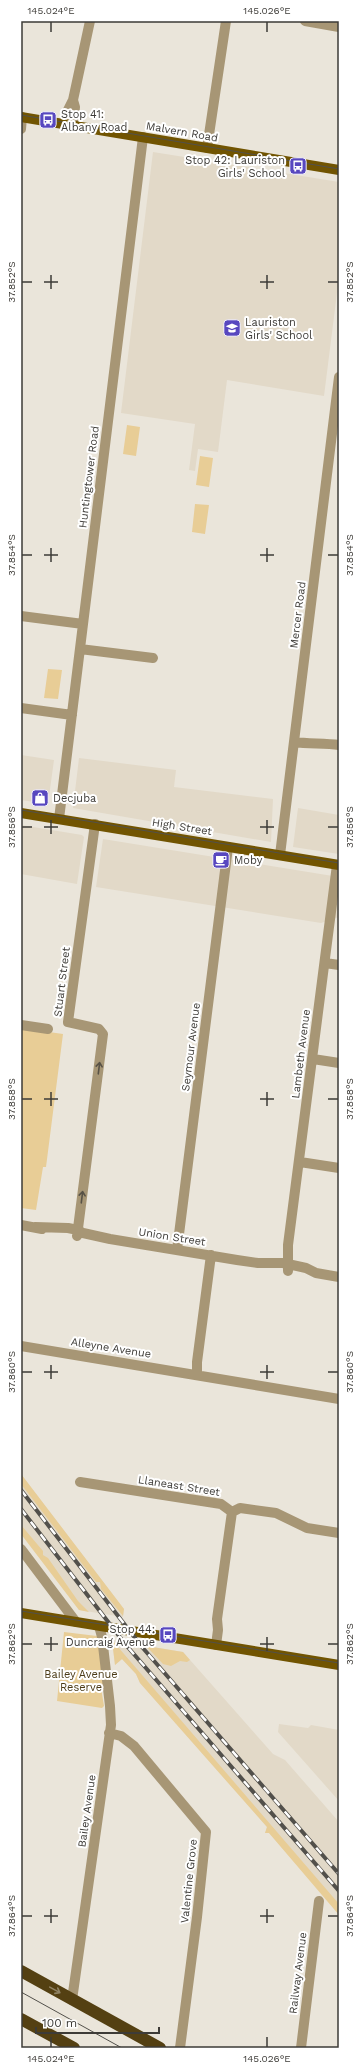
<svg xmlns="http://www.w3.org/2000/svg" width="360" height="2069" font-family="'Work Sans',sans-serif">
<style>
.built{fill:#e2d9c8}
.green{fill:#e8cd96}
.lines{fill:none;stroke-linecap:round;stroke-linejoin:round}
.minor{stroke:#a79675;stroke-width:10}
.major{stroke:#715401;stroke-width:10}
.highway{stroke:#544012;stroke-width:12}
.tram{stroke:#52504b;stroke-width:1}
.rail-casing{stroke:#52504b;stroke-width:4}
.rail{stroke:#fff;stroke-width:2.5;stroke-dasharray:8;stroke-linecap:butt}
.oneway{stroke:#585246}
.oneway2{stroke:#908365}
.ticks{fill:none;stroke:#3d3b37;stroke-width:1.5}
.labels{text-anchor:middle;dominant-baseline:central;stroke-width:4;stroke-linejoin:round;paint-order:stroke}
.poi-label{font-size:11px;fill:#3d3b37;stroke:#fff;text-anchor:start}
.street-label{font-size:11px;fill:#3d3b37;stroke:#fff}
.park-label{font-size:11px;fill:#4c3b17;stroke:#fff}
.neatline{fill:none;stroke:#3d3b37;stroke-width:1.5}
.ticks-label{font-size:10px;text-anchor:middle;fill:#3d3b37}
</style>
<rect width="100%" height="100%" fill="#eae5da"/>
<path class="built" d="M153,152L339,182V277L324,396L227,380L218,452L198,449L195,471L189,470L195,424L121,413Z
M21,755L54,760L48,804L21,800Z
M79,758L176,770L174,787L273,799L271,842L73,808Z
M298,808L339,815V854L293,847Z
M21,825L82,835L84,837L77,884L21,874Z
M103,839L339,877V917L321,923L96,887Z
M21,1474L124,1609L123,1617L79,1610L21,1534Z
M112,1640L183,1652L273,1754L285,1760L339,1822V1913L269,1833H265L267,1827L140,1683L136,1674L122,1659L115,1665Z
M279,1724L308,1728L311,1725L339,1730V1801L278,1732Z"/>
<path class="green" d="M127,425L140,427L136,456L123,454Z
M200,456L213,458L209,487L196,485Z
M195,504L209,505L205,534L192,532Z
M48,669L62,670L58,699L44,698Z
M21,1028L63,1034L46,1167H43L36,1210L21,1208Z
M21,1474L124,1609L123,1616L101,1589L100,1582H96L21,1484Z
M21,1525L43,1551V1555L48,1558L78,1601L89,1612L79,1610L21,1534Z
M64,1632L97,1636L104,1682L101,1688L104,1706L102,1708L57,1701Z
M112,1640L339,1904V1915L269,1833H265L267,1827L140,1683L136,1674L122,1659L115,1665Z
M146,1646L183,1652L190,1660L187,1662L180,1661L171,1666L163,1664Z"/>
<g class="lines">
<path class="minor" d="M305,21L339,27
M64,124L67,112L73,100L90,21
M73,126L75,107L73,100
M21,129L22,117
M207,148L226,21
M21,616L83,624
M80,649L153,658
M21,708L72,715
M294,742C309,744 324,743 339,745
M59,819L143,137
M280,855L339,377
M325,963L339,965
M21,1025L48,1029
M313,1059L339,1063
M300,1162L339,1168
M21,1225L42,1229
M35,1227L68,1228L78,1230L83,1233L110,1239L237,1260L258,1263H283L306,1268L316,1273L339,1277
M77,1236L103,1034L99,1029L68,1022L95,824
M177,1250L228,847
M288,1271V1245L337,865
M21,1346L339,1399
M197,1375V1362L211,1255
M80,1482L221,1504L232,1512
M232,1512L240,1508L276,1513L307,1528L339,1533
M21,1549L76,1622
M216,1645L218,1630L217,1619L232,1512
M109,1733L121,1736L134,1746L206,1832L197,1917L180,2048
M72,2000L111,1725L110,1706L102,1637L99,1626
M301,2048L319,1901"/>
<path class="major" d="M21,117L339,170
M21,813L339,865
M21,1613L339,1665"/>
<path class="highway" d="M21,1971L160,2048
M21,2019L74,2048"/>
<path class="tram" d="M21,115L339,169
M21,810L339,863
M21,1611L339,1663
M21,1992L122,2048"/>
<defs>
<path id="rail" d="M21,1490L142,1647L339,1874
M21,1509L126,1645L339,1891"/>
</defs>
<use href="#rail" class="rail-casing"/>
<use href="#rail" class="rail"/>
</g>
<defs><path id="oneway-shaft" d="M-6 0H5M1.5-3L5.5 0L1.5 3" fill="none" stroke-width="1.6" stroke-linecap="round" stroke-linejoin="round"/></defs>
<g class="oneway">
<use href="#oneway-shaft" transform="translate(99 1068) rotate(-83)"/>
<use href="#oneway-shaft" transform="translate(82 1197) rotate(-83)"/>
</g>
<use class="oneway2" href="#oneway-shaft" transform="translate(55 1990) rotate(29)"/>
<path class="ticks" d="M51,22V32M267,22V32M51,275V289M267,275V289M22,282H32M44,282H58M260,282H274M328,282H338M51,548V562M267,548V562M22,555H32M44,555H58M260,555H274M328,555H338M51,820V834M267,820V834M22,827H32M44,827H58M260,827H274M328,827H338M51,1092V1106M267,1092V1106M22,1099H32M44,1099H58M260,1099H274M328,1099H338M51,1365V1379M267,1365V1379M22,1372H32M44,1372H58M260,1372H274M328,1372H338M51,1637V1651M267,1637V1651M22,1644H32M44,1644H58M260,1644H274M328,1644H338M51,1909V1923M267,1909V1923M22,1916H32M44,1916H58M260,1916H274M328,1916H338M51,2037V2047M267,2037V2047"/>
<defs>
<symbol id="bus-square" viewBox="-11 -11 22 22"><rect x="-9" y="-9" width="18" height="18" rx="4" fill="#5747bf" stroke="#fff"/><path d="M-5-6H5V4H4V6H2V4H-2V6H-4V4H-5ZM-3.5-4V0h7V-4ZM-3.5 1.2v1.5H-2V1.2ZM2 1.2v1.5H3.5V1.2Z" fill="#fff"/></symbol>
<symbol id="school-square" viewBox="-11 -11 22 22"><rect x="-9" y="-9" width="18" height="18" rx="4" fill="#5747bf" stroke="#fff"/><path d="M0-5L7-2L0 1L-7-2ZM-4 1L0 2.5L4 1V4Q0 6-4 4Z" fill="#fff"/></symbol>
<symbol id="shop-square" viewBox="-11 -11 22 22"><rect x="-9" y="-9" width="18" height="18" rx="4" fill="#5747bf" stroke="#fff"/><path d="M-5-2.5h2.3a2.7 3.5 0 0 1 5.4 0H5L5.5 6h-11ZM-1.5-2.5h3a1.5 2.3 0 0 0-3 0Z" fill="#fff"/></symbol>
<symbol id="cafe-square" viewBox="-11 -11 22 22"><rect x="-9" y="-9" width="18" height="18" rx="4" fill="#5747bf" stroke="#fff"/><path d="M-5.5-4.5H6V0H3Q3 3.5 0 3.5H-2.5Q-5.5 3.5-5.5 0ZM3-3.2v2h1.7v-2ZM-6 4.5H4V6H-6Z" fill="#fff"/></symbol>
</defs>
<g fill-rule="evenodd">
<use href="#bus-square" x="38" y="110" width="20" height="20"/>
<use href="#bus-square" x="288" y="156" width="20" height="20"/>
<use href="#school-square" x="222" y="318" width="20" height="20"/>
<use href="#shop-square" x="30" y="788" width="20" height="20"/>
<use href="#cafe-square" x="211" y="850" width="20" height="20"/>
<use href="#bus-square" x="158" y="1625" width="20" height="20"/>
</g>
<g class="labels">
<g class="poi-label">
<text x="61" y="114">Stop 41:<tspan x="61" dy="13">Albany Road</tspan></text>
<text x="285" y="160" text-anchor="end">Stop 42: Lauriston<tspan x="285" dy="13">Girls' School</tspan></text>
<text x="245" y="322">Lauriston<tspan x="245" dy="13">Girls' School</tspan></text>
<text x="53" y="798">Decjuba</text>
<text x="234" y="860">Moby</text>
<text x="155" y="1629" text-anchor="end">Stop 44:<tspan x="155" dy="13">Duncraig Avenue</tspan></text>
</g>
<g class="street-label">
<text transform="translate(182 132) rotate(10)">Malvern Road</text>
<text transform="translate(89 477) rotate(-83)">Huntingtower Road</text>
<text transform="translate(298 615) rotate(-83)">Mercer Road</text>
<text transform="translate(182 827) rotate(9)">High Street</text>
<text transform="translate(62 982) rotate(-83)">Stuart Street</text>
<text transform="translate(191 1047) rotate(-83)">Seymour Avenue</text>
<text transform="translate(301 1054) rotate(-83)">Lambeth Avenue</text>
<text transform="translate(172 1237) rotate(9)">Union Street</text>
<text transform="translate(111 1348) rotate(9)">Alleyne Avenue</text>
<text transform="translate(179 1486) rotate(9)">Llaneast Street</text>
<text transform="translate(87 1811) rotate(-82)">Bailey Avenue</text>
<text transform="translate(189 1881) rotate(-84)">Valentine Grove</text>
<text transform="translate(298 1973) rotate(-83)">Railway Avenue</text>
</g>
<g class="park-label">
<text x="81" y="1674">Bailey Avenue<tspan x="81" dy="13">Reserve</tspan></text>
</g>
</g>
<rect width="360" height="2069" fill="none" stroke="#ffffff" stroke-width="44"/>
<path d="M36 2027v6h123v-6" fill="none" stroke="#3d3b37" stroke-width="2"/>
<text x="42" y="2027" font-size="12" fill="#3d3b37" stroke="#ffffff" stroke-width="3" paint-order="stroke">100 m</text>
<rect x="22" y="22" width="316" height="2025" class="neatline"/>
<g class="ticks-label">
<text x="51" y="14">145.024°E</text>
<text x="267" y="14">145.026°E</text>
<text transform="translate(11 282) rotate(-90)" y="4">37.852°S</text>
<text transform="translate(349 282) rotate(-90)" y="4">37.852°S</text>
<text transform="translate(11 555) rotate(-90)" y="4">37.854°S</text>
<text transform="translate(349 555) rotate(-90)" y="4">37.854°S</text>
<text transform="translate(11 827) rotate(-90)" y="4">37.856°S</text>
<text transform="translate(349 827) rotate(-90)" y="4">37.856°S</text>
<text transform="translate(11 1099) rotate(-90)" y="4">37.858°S</text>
<text transform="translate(349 1099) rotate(-90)" y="4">37.858°S</text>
<text transform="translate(11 1372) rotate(-90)" y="4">37.860°S</text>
<text transform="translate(349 1372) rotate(-90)" y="4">37.860°S</text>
<text transform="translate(11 1644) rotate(-90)" y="4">37.862°S</text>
<text transform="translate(349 1644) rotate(-90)" y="4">37.862°S</text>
<text transform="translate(11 1916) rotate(-90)" y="4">37.864°S</text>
<text transform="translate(349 1916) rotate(-90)" y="4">37.864°S</text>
<text x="51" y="2062">145.024°E</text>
<text x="267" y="2062">145.026°E</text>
</g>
</svg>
